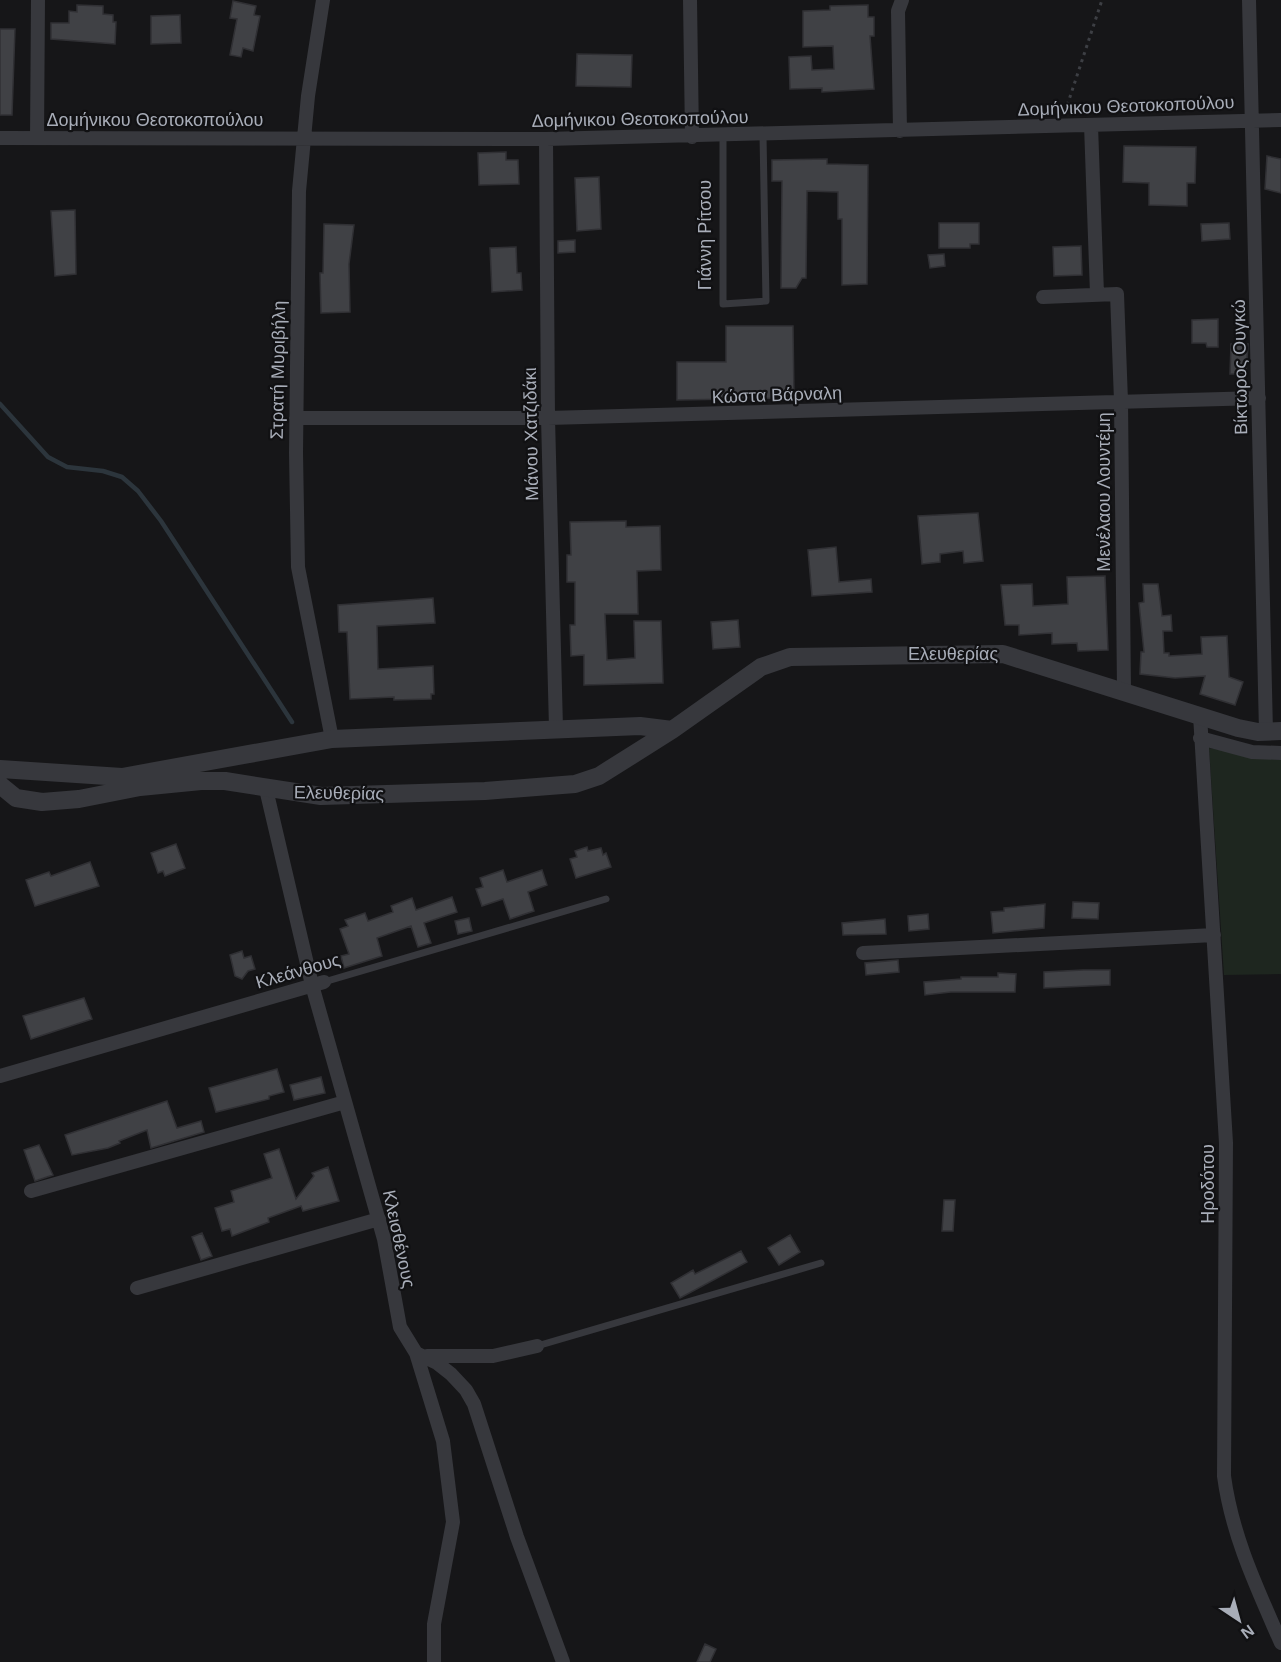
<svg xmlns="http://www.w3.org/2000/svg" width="1281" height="1662" font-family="Helvetica,sans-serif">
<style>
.green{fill:#1e261f}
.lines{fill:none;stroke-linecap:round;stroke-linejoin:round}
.stream{stroke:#2c353c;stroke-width:4.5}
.building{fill:#404145;stroke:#303034;stroke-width:1.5}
.path{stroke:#3d3f44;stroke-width:3;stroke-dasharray:3 4.5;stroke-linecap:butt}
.service{stroke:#37383d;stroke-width:7}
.minor{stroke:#37383d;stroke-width:14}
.tertiary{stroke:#37383d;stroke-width:18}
.labels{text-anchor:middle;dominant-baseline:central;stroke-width:4.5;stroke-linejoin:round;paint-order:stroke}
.street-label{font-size:18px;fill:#a8adb8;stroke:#111113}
</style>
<rect width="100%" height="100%" fill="#161618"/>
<path class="green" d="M1209,748L1281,760V974L1224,975Z"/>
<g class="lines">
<path class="stream" d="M0,404L48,457L67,467L103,471L122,477L138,491L161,521L292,722"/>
</g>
<path class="building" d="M233,1L256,6L254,15L260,16L253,51L243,48L241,57L230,55L237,19L230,18Z
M77,5L103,6V14L113,15V22H116L115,44L51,39V23H69V11L77,12Z
M868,5V17H874V36H870L874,89L822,92V88L790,89L789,57L811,56L812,70L834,69L833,46L803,47V11L830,10V6Z
M180,15L181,43L151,44V16Z
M0,29H15L12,115H0Z
M577,54L632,55L631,87L576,86Z
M1124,146L1196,147L1195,183H1187V206L1149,205V183L1123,182Z
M506,152V160H518L519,184L479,185L478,153Z
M1267,156L1281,159V193L1265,189Z
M827,159V164L868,165L867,284L842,285V219H838V192L807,191L806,278H802L796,288H781L782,181H772V160Z
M599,177L601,229L577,231L575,178Z
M75,210L76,274L55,276L51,211Z
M939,223H979V244H970V248H939Z
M1229,223L1230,239L1202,241L1201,224Z
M324,224L354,225L349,264L350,312L321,313L320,273H323Z
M575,240V252L558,253V241Z
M1081,246L1082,275L1054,276L1053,247Z
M516,247L517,273H521L522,290L492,292L490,248Z
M944,254L945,266L930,268L928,255Z
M1218,319V347H1207L1206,343H1192V320Z
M726,326H793L794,398L677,400V362H726Z
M1231,344H1248L1246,374H1230Z
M978,513L983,561L964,563L963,551L940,554V562L922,564L918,516Z
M626,521V527L660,526L661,570L637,571L638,614H605L607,660L635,658L634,621H661L663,683L584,685V655L571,656L570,625H575V582H567V555H571L570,522Z
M836,547L839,582L871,579L872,592L812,596L808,550Z
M1105,576L1108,650L1078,651L1077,643L1052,644V633L1019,635V625H1005L1001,585L1032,584L1033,606L1068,604L1067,577Z
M1143,584H1158L1162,616L1171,615L1172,631H1163L1164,653H1169V656L1202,654L1201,637L1227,636L1229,677L1243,682L1235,705L1200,694L1205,676L1175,678L1140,674L1141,652H1144L1139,603L1144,602Z
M433,598L435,623L377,626L378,669L433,666L434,694H431V699L394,700V697L350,699L347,632H339L338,605Z
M738,620L740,647L713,649L711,622Z
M176,844L185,868L165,876L163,871L158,873L151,853Z
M587,847L588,851L601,848L603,855L606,853L611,867L576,878L570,859L577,857L575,851Z
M90,862L99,886L35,906L26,880L49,872L51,876Z
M503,870L507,882L542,870L547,885L528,892L534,911L510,919L503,899L482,906L476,889L483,887L480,878Z
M452,897L457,912L424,923L431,943L418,947L411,926L377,938L382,956L344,968L341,956L349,954L340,929L348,926L345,920L365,913L368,921L393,912L391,906L412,898L416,910Z
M1073,902L1099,903L1098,919L1072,918Z
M1045,904L1044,928L993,933L991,912L1004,911V908Z
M928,914L929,929L909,931L908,916Z
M469,918L472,931L458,934L455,921Z
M885,919L886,934L843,935L842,923Z
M242,951L244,958L251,956L255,969L248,971L242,979L235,976L230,955Z
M898,960L899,972L866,975L865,963Z
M1083,970H1110V985L1044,988V972Z
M998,973L1016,974L1015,992H951L925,995L924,982L961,979V977H998Z
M84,998L92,1019L31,1039L23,1016Z
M277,1069L284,1092L269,1096V1099L216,1112L209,1088Z
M321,1077L325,1093L294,1100L290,1085Z
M167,1101L177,1128L201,1121L204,1132L151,1148L147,1130L119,1141L120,1143L108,1148L72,1155L65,1135Z
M39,1145L53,1175L35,1181L24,1150Z
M279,1149L296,1199L314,1176L312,1173L328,1167L339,1201L303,1211L301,1206L268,1218L269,1222L232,1236L230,1229L222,1231L215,1208L234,1202L231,1191L272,1178L264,1154Z
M944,1200H955L953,1231H942Z
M202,1233L212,1256L201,1260L192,1237Z
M790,1235L800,1252L779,1265L768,1248Z
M741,1251L747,1262L680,1298L671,1283L693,1270L695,1274Z
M705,1644L716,1649L710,1662H697Z"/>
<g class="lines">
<path class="path" d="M1065,112L1102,0"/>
<path class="service" d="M723,136V304L766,301L763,135
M324,982L606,899
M537,1346L821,1263"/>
<path class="minor" d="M323,0L308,96L299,191L296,453L298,567L332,739
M690,0L692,137
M1249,0L1266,732
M1091,125L1097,294
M900,131L898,11L902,0
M0,138L546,139L1281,120
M37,138L38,0
M546,139L548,418L556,728
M1043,297L1117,294L1121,401L1124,690
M296,418H548L1259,398
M1200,715L1226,1143L1224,1476C1232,1536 1257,1588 1281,1643
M1200,738L1252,752L1281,753
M266,789L312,985L384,1239L400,1327L416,1353L437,1363L451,1374L466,1390L474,1404L517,1537L563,1662
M863,953L1214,935
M0,1076L324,982
M31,1191L345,1102
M137,1288L379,1219
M416,1353L443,1441L453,1522L434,1624V1662
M427,1356H493L537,1346"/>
<path class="tertiary" d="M0,769L122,777L332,739L640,726L672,730
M0,785L16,798L42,802L79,799L140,787L201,781H225L321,796L485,791L575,784L599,776L672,730L761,667L790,657L1003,654L1238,728L1258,732L1281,731"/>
</g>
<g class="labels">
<g class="street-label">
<text transform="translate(1126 106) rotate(-2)">Δομήνικου Θεοτοκοπούλου</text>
<text transform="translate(640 119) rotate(-1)">Δομήνικου Θεοτοκοπούλου</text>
<text x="155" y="120">Δομήνικου Θεοτοκοπούλου</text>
<text transform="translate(705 235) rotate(-90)">Γιάννη Ρίτσου</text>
<text transform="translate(1240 367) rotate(-91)">Βίκτωρος Ουγκώ</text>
<text transform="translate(278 370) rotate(-89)">Στρατή Μυριβήλη</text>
<text transform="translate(777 395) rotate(-2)">Κώστα Βάρναλη</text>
<text transform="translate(531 434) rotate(-91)">Μάνου Χατζιδάκι</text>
<text transform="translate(1104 492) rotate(-90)">Μενέλαου Λουντέμη</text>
<text x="953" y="654">Ελευθερίας</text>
<text transform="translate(339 793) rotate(1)">Ελευθερίας</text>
<text transform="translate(298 971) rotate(-16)">Κλεάνθους</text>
<text transform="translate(1208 1184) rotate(-90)">Ηροδότου</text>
<text transform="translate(399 1239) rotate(78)">Κλεισθένους</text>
</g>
</g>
<g transform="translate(1239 1620) rotate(144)" stroke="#111113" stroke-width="4.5" paint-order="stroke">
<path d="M0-4.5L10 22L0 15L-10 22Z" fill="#a8adb8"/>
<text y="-9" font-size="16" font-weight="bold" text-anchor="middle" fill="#a8adb8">N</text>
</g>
</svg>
